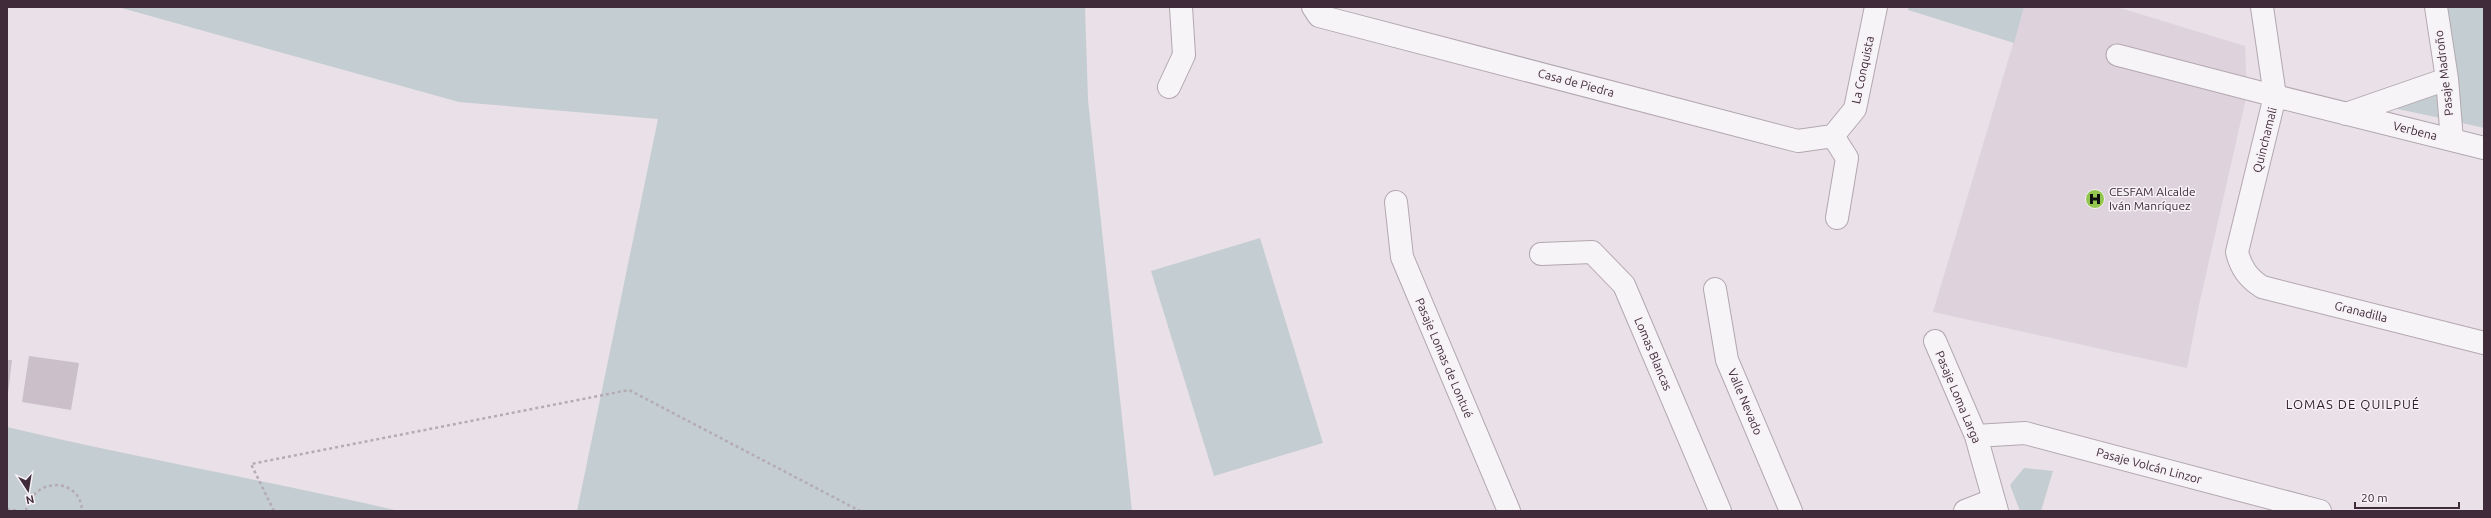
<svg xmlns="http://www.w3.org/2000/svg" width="2491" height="518" font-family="Ubuntu,sans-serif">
<rect width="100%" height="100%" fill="#e9e1e7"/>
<path fill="#ded3dc" d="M2024,7H2117L2245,46L2247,94L2199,305L2187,368L1933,312Z"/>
<path fill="#c3cdd2" d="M118,7H1085L1088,100L1132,511H577L658,119L459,102Z
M1909,7H2024L2014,43L1908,10Z
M2445,7H2484V128L2458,122Z
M2441,89L2445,119L2388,107Z
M1260,238L1323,443L1214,476L1151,271Z
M7,427C137,458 269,481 399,511H7Z
M2024,468L2053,471L2041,511H2020L2010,485Z"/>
<path fill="#cbbfc9" d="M29,356L79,363L71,410L22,402Z
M7,360H12L8,393L7,392Z"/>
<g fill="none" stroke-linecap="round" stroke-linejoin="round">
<g stroke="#b3a7b0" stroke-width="23">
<path id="service" d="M2117,55L2275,96"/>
</g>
<g stroke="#b3a7b0" stroke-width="24">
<path id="minor" d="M1313,7L1319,16L1798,141L1833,136
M2262,7L2275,96L2237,252C2241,268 2248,278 2262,287L2484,343
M2436,7L2447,79L2452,140
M1169,87L1184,55L1181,7
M2275,96L2484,148
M2346,114L2447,79
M1833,136L1855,109L1876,7
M1833,136L1847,158L1837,218
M1396,202L1402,257L1509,511
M1541,254L1592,252L1624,285L1720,511
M1715,289L1727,360L1791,511
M1935,341L1976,436L1997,511
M1976,436L2025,433L2320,511
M1965,511L1993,500"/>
</g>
<path stroke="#b5acb3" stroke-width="2.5" stroke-dasharray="3 3" stroke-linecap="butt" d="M7,509L19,511
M26,511C33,476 81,477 82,511
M274,511L251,464L629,390L860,511"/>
<use href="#service" stroke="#f7f4f7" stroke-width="21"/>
<use href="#minor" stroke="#f7f4f7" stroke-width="22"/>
</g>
<defs>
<g id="hospital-disc" transform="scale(1)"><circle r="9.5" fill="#92c64e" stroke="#f6f1f5"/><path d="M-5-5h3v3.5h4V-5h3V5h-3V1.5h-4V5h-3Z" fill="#111"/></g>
</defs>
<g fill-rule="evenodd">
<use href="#hospital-disc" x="2095" y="199"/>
</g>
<g text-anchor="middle" stroke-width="3" stroke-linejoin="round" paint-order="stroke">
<g font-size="12" fill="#402b3b" stroke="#f6f1f5">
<text transform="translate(1863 70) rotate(-78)" y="4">La Conquista</text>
<text transform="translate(2444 73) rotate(-97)" y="4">Pasaje Madroño</text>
<text transform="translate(1576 83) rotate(15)" y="4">Casa de Piedra</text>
<text transform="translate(2415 131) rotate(14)" y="4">Verbena</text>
<text transform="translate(2265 140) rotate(-76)" y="4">Quinchamali</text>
<text transform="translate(2361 312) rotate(14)" y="4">Granadilla</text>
<text transform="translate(1653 354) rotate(67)" y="4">Lomas Blancas</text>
<text transform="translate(1444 358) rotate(67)" y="4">Pasaje Lomas de Lontué</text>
<text transform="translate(1958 397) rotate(67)" y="4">Pasaje Loma Larga</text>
<text transform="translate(1745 402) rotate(67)" y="4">Valle Nevado</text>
<text transform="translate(2149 466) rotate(15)" y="4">Pasaje Volcán Linzor</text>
</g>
<g font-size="12" fill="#402b3b" stroke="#f6f1f5" text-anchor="start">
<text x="2109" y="196">CESFAM Alcalde<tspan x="2109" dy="14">Iván Manríquez</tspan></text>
</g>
<g font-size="13" letter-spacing="1" fill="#301d2c" stroke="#f6f1f5">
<text x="2353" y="409">LOMAS DE QUILPUÉ</text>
</g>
</g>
<rect width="2491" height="518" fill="none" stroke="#402b3b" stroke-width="16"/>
<g transform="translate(28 490) rotate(168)" stroke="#f6f1f5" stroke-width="3" paint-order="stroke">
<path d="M0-3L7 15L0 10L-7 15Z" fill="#402b3b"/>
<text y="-6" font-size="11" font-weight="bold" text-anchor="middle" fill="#402b3b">N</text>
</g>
<path d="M2355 502v6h104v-6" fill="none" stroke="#402b3b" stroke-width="2"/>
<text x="2361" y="502" font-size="12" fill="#402b3b" stroke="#f6f1f5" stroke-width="3" paint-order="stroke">20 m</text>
</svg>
